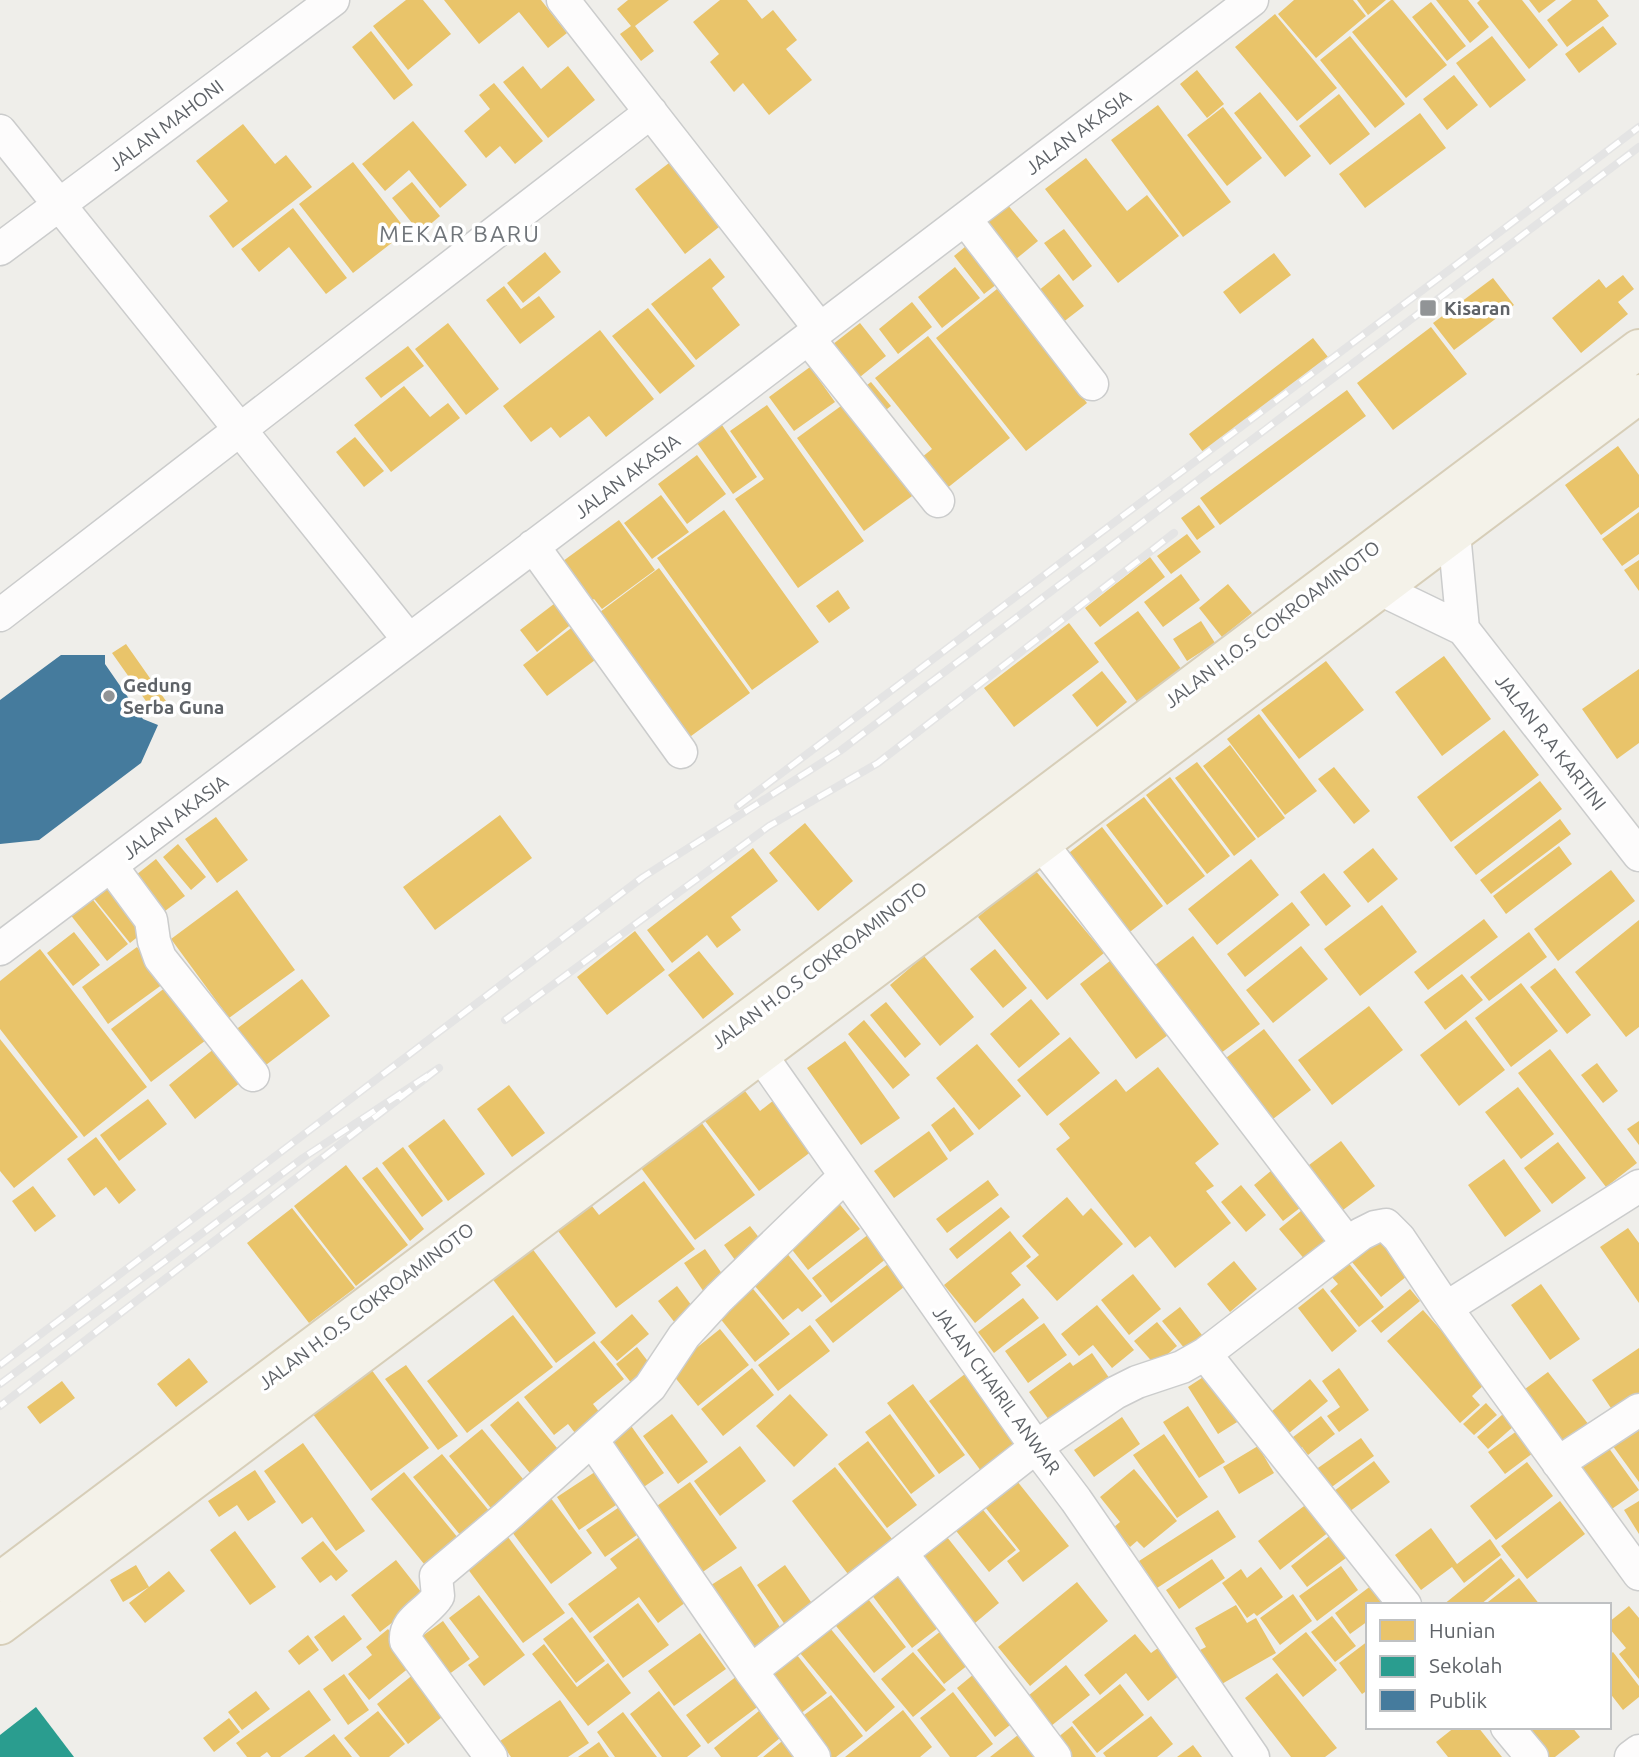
<svg xmlns="http://www.w3.org/2000/svg" width="1639" height="1757" font-family="Ubuntu,sans-serif">
<rect width="100%" height="100%" fill="#efeeea"/>
<path fill="#e9c46a" d="M406,0H423L451,34L408,70L373,26Z
M444,0H541L567,33L548,48L519,12L479,44Z
M628,0H669L635,26L654,51L641,61L620,34L631,26L617,9Z
M720,0H747L762,19L773,10L797,40L786,49L812,80L769,115L743,83L734,92L710,62L719,54L693,22Z
M1294,0H1353L1366,16L1316,58L1278,14Z
M1357,0H1386L1368,15Z
M1391,0H1393L1447,65L1406,98L1352,32Z
M1436,0H1468L1489,27L1470,43Z
M1480,0H1522L1558,45L1529,69L1477,3Z
M1529,0H1556L1539,13Z
M1572,0H1597L1609,16L1567,47L1547,20Z
M1431,2L1466,46L1447,61L1412,17Z
M1275,14L1337,88L1297,121L1235,47Z
M1603,26L1617,44L1579,73L1565,54Z
M371,31L413,85L394,100L352,47Z
M1350,36L1405,104L1375,128L1320,60Z
M1492,36L1526,80L1490,108L1456,63Z
M523,66L541,89L568,66L595,100L548,138L503,82Z
M1197,70L1224,104L1207,118L1180,84Z
M1454,75L1478,105L1447,130L1423,99Z
M494,83L543,141L515,164L500,146L486,158L464,131L490,109L479,95Z
M1260,92L1311,156L1285,177L1234,113Z
M1339,94L1370,134L1330,165L1299,126Z
M1158,105L1231,202L1183,237L1111,140Z
M1223,107L1262,158L1227,186L1187,135Z
M1420,113L1446,148L1365,208L1339,174Z
M413,121L467,185L440,208L409,170L385,191L362,164Z
M243,124L275,164L286,155L312,187L233,248L209,216L228,201L196,161Z
M1086,158L1127,211L1147,195L1179,236L1118,283L1045,189Z
M353,162L407,231L353,273L299,204Z
M669,163L719,227L685,254L635,189Z
M412,182L440,216L420,233L392,198Z
M1007,204L1038,241L1010,264L979,227Z
M293,208L347,278L326,294L289,247L259,272L241,249Z
M1064,229L1092,266L1073,281L1044,243Z
M971,242L1001,281L984,294L954,256Z
M545,252L561,272L523,303L507,283Z
M1274,253L1291,275L1240,314L1223,292Z
M710,258L725,277L712,288L740,325L696,360L651,304Z
M955,267L980,298L942,328L918,297Z
M1059,274L1084,306L1062,323L1038,291Z
M1623,275L1634,289L1618,302L1628,314L1581,353L1552,318L1599,279L1606,288Z
M1493,278L1514,305L1454,350L1433,323Z
M504,286L521,309L539,296L555,317L520,344L486,300Z
M997,289L1087,403L1026,451L936,338Z
M912,302L932,327L898,354L879,329Z
M648,308L695,366L660,394L612,336Z
M448,323L499,389L466,415L415,349Z
M860,323L886,356L855,381L828,348Z
M1431,327L1467,374L1393,430L1357,383Z
M600,330L654,399L606,437L589,416L560,438L551,427L531,442L503,406Z
M928,336L1010,438L941,493L916,462L932,449L875,378Z
M1313,338L1328,357L1203,452L1189,434Z
M408,346L424,366L381,398L365,378Z
M810,367L835,402L794,431L769,397Z
M871,382L891,406L878,416L859,391Z
M404,386L430,417L448,403L460,418L391,472L354,425Z
M1347,390L1366,416L1220,525L1200,498Z
M852,398L919,491L864,531L797,438Z
M767,405L864,541L798,588L735,499L764,479L730,431Z
M722,425L757,477L733,494L697,443Z
M355,437L384,471L364,487L336,452Z
M1618,446L1639,475V507L1601,535L1565,485Z
M697,455L726,494L687,524L658,484Z
M661,495L689,532L652,559L624,523Z
M1199,505L1215,527L1197,540L1181,518Z
M724,510L819,642L752,690L657,558Z
M1639,512V554L1622,566L1602,539Z
M619,520L655,570L602,609L594,599L588,603L559,564Z
M1187,534L1201,552L1171,574L1157,556Z
M1150,557L1165,577L1100,627L1085,608Z
M1639,560V591L1624,570Z
M659,568L750,693L687,739L596,615Z
M1181,574L1200,600L1163,627L1144,602Z
M1228,584L1252,613L1222,637L1199,608Z
M838,590L850,608L829,623L816,606Z
M563,597L579,618L537,652L520,630Z
M1138,611L1182,670L1138,703L1094,643Z
M1201,621L1215,643L1187,661L1173,639Z
M579,622L603,654L547,696L523,665Z
M1069,623L1099,662L1014,727L984,688Z
M126,644L166,701L153,711L112,653Z
M1444,656L1491,719L1442,756L1395,692Z
M1326,661L1364,710L1299,759L1261,710Z
M1639,669V743L1617,759L1582,709Z
M1102,671L1127,702L1097,727L1072,695Z
M1259,714L1317,791L1285,815L1227,739Z
M1504,730L1539,775L1451,842L1417,797Z
M1230,745L1285,818L1258,838L1203,766Z
M1197,762L1256,839L1234,856L1175,778Z
M1334,767L1370,811L1354,824L1318,779Z
M1170,777L1230,856L1207,874L1146,795Z
M1540,781L1562,809L1476,875L1454,847Z
M1144,797L1205,876L1167,905L1106,825Z
M500,815L532,858L435,930L403,887Z
M216,817L248,860L217,883L185,839Z
M1560,819L1571,834L1491,894L1480,880Z
M805,823L853,881L818,911L769,853Z
M1102,827L1163,906L1126,935L1065,856Z
M178,844L206,877L191,890L163,857Z
M1559,846L1572,864L1506,914L1493,896Z
M753,848L778,881L731,917L741,930L717,948L707,935L672,963L647,930Z
M1373,848L1398,879L1368,903L1343,872Z
M156,859L185,896L165,911L136,875Z
M1251,859L1279,895L1217,945L1188,909Z
M1035,870L1104,953L1047,1000L978,917Z
M1611,870L1635,901L1558,961L1534,929Z
M1324,873L1351,906L1326,926L1300,892Z
M112,878L151,926L130,943L91,895Z
M237,890L295,970L229,1018L171,939Z
M90,896L128,944L107,961L69,913Z
M1292,902L1310,925L1245,977L1227,954Z
M1382,905L1417,952L1360,996L1324,949Z
M1484,919L1498,937L1428,990L1414,972Z
M1639,920V1027L1626,1037L1575,972Z
M635,931L665,970L607,1015L577,977Z
M74,932L100,965L73,986L47,953Z
M1529,932L1547,957L1489,1001L1470,977Z
M1193,936L1260,1024L1217,1056L1150,969Z
M1301,946L1328,979L1273,1023L1246,990Z
M137,947L163,984L108,1024L82,987Z
M40,949L147,1087L84,1137L0,1029V981Z
M995,949L1027,988L1003,1008L970,969Z
M699,951L734,994L703,1019L668,975Z
M1119,954L1176,1029L1136,1059L1080,984Z
M924,956L974,1017L940,1046L890,985Z
M1555,968L1591,1015L1567,1034L1530,987Z
M1462,974L1483,1000L1445,1030L1424,1002Z
M302,979L330,1016L262,1068L234,1031Z
M1521,983L1558,1031L1511,1067L1475,1018Z
M170,984L210,1037L151,1082L111,1029Z
M1031,999L1060,1034L1019,1068L990,1034Z
M886,1002L921,1044L905,1058L870,1015Z
M1369,1006L1403,1050L1332,1105L1298,1060Z
M864,1020L910,1075L893,1089L848,1034Z
M1466,1020L1505,1070L1459,1106L1420,1055Z
M1264,1029L1311,1090L1269,1122L1222,1061Z
M1070,1037L1100,1073L1047,1116L1017,1080Z
M0,1039L78,1137L14,1188L0,1171Z
M845,1041L900,1118L861,1145L807,1068Z
M220,1044L246,1078L195,1119L169,1085Z
M977,1044L1021,1096L979,1130L936,1078Z
M1550,1049L1637,1163L1606,1187L1518,1073Z
M1597,1063L1618,1091L1603,1103L1581,1075Z
M1158,1067L1219,1144L1195,1163L1214,1186L1206,1191L1231,1223L1175,1268L1150,1236L1135,1248L1056,1149L1070,1138L1059,1124L1116,1079L1126,1092Z
M509,1085L545,1133L512,1157L477,1109Z
M742,1087L760,1111L774,1100L812,1151L759,1191L702,1117Z
M1518,1087L1554,1134L1521,1159L1485,1112Z
M148,1099L167,1124L119,1161L100,1135Z
M954,1107L974,1134L950,1152L931,1125Z
M444,1119L485,1174L448,1201L408,1146Z
M1639,1121V1145L1627,1129Z
M701,1122L755,1195L695,1240L641,1168Z
M929,1131L948,1159L894,1198L874,1171Z
M96,1137L136,1190L119,1204L106,1187L94,1196L67,1159Z
M1341,1141L1375,1186L1335,1216L1301,1171Z
M1558,1142L1586,1178L1552,1204L1524,1168Z
M403,1147L443,1201L422,1217L382,1163Z
M1504,1159L1541,1211L1505,1237L1468,1185Z
M1279,1164L1309,1201L1283,1221L1254,1185Z
M346,1165L408,1245L356,1286L294,1206Z
M377,1167L424,1229L410,1241L362,1178Z
M988,1180L999,1195L947,1233L936,1219Z
M644,1181L695,1249L616,1308L558,1231L592,1206L599,1215Z
M1241,1185L1266,1215L1246,1232L1221,1202Z
M33,1186L56,1216L35,1232L12,1201Z
M1067,1197L1083,1216L1091,1208L1123,1244L1057,1301L1026,1266L1039,1255L1022,1236Z
M837,1201L860,1229L808,1270L786,1242Z
M1307,1206L1333,1238L1306,1261L1279,1229Z
M1001,1207L1010,1217L957,1259L949,1249Z
M292,1208L355,1288L309,1323L247,1243Z
M750,1226L764,1244L738,1264L724,1245Z
M1628,1228L1639,1243V1303L1600,1247Z
M1010,1231L1031,1257L1011,1273L1021,1285L975,1323L944,1285Z
M1378,1231L1412,1272L1381,1297L1347,1256Z
M869,1234L887,1258L831,1303L812,1278Z
M531,1247L596,1333L556,1363L491,1277Z
M705,1249L727,1281L706,1295L684,1263Z
M785,1251L822,1296L802,1312L798,1308L783,1320L750,1280Z
M892,1261L909,1283L833,1343L815,1320Z
M1234,1261L1257,1289L1230,1312L1207,1284Z
M1347,1261L1384,1307L1359,1327L1330,1291L1338,1284L1330,1275Z
M1133,1274L1161,1309L1129,1335L1101,1300Z
M749,1284L790,1334L755,1362L715,1312Z
M1541,1284L1580,1339L1550,1360L1511,1305Z
M677,1286L698,1314L679,1328L658,1301Z
M1323,1288L1357,1331L1332,1352L1298,1308Z
M1410,1289L1420,1301L1381,1333L1371,1321Z
M1023,1298L1039,1318L994,1353L978,1332Z
M1097,1305L1134,1350L1112,1368L1093,1345L1079,1356L1061,1334Z
M1180,1307L1202,1335L1185,1349L1162,1321Z
M1423,1310L1487,1382L1472,1396L1480,1405L1460,1423L1387,1341Z
M632,1314L649,1334L617,1361L600,1342Z
M513,1315L553,1367L467,1433L427,1381Z
M1157,1322L1177,1346L1155,1365L1134,1341Z
M1044,1323L1067,1355L1028,1383L1005,1351Z
M810,1325L830,1351L778,1391L758,1365Z
M720,1329L749,1365L698,1406L669,1370Z
M594,1341L624,1379L593,1404L604,1418L579,1438L568,1424L554,1435L524,1397Z
M637,1347L653,1368L633,1385L616,1364Z
M1639,1348V1398L1615,1414L1592,1380Z
M1092,1353L1114,1385L1054,1427L1029,1392L1070,1362L1073,1366Z
M189,1358L208,1382L176,1407L157,1384Z
M406,1365L458,1436L438,1450L385,1379Z
M752,1368L774,1395L723,1436L701,1409Z
M1339,1368L1369,1410L1339,1432L1327,1416L1340,1407L1322,1381Z
M371,1369L429,1448L371,1491L312,1413Z
M969,1371L1024,1445L984,1475L929,1401Z
M1211,1372L1242,1419L1218,1434L1188,1387Z
M1548,1372L1589,1425L1562,1445L1521,1392Z
M1310,1379L1328,1401L1283,1438L1266,1416Z
M62,1381L75,1398L40,1424L27,1407Z
M913,1384L965,1455L939,1474L887,1403Z
M790,1394L828,1435L794,1467L756,1426Z
M518,1401L562,1454L545,1468L541,1463L530,1473L490,1425Z
M1486,1403L1497,1415L1474,1435L1463,1424Z
M1188,1406L1225,1462L1199,1478L1163,1422Z
M672,1414L708,1462L678,1484L643,1436Z
M890,1414L935,1476L911,1494L865,1432Z
M1503,1414L1514,1426L1488,1449L1477,1437Z
M1321,1416L1335,1434L1308,1455L1302,1447L1294,1454L1285,1443Z
M1122,1417L1140,1444L1094,1477L1074,1450Z
M627,1420L664,1473L635,1493L602,1437Z
M1639,1423V1482L1607,1438Z
M1525,1425L1541,1447L1505,1474L1488,1452Z
M482,1429L528,1485L494,1512L449,1456Z
M1164,1434L1208,1497L1177,1518L1133,1455Z
M1361,1438L1374,1456L1329,1489L1315,1470Z
M1603,1440L1639,1490L1609,1511L1573,1461Z
M868,1441L917,1505L887,1528L838,1464Z
M303,1443L365,1531L336,1551L312,1517L302,1524L264,1471Z
M740,1446L766,1481L720,1516L694,1481Z
M1258,1446L1274,1473L1239,1494L1223,1467Z
M442,1454L490,1512L461,1536L413,1477Z
M1374,1461L1390,1482L1346,1514L1330,1494Z
M1527,1462L1553,1496L1496,1540L1470,1506Z
M604,1466L625,1499L579,1530L557,1497Z
M835,1467L896,1544L851,1578L792,1501Z
M1134,1469L1177,1521L1144,1548L1137,1541L1130,1547L1114,1527L1120,1522L1100,1497Z
M255,1470L276,1502L248,1521L237,1505L219,1517L208,1501Z
M404,1472L463,1544L429,1570L371,1499Z
M1017,1481L1069,1546L1023,1582L1007,1561L1020,1551L985,1507Z
M690,1482L737,1548L697,1576L650,1511Z
M547,1493L592,1553L551,1584L506,1524Z
M1312,1500L1334,1528L1280,1570L1258,1541Z
M628,1501L647,1528L605,1557L586,1530Z
M1560,1501L1585,1534L1527,1579L1501,1546Z
M1639,1501V1534L1624,1510Z
M979,1505L1016,1550L989,1572L953,1527Z
M1218,1510L1236,1537L1157,1588L1139,1561Z
M1431,1528L1457,1564L1490,1539L1501,1555L1464,1583L1452,1567L1421,1590L1395,1555Z
M502,1529L565,1613L523,1643L461,1560Z
M1337,1530L1354,1552L1307,1587L1291,1566Z
M235,1531L276,1587L250,1605L210,1550Z
M646,1532L694,1596L658,1623L639,1597L590,1633L568,1604L617,1568L610,1559Z
M947,1537L999,1603L969,1628L916,1562Z
M323,1541L348,1571L336,1581L331,1575L320,1583L301,1558Z
M1501,1558L1515,1576L1480,1605H1443Z
M1212,1559L1225,1578L1179,1609L1166,1590Z
M396,1560L425,1597L380,1632L351,1595Z
M903,1564L947,1621L912,1648L868,1590Z
M136,1565L149,1587L123,1602L110,1580Z
M785,1565L816,1609L788,1629L757,1585Z
M741,1566L785,1635L753,1656L708,1587Z
M1341,1566L1358,1590L1317,1621L1299,1596Z
M1261,1567L1283,1597L1257,1616L1254,1613L1247,1618L1222,1583L1241,1569L1247,1578Z
M169,1571L185,1591L145,1623L129,1603Z
M1519,1578L1540,1605H1484Z
M1077,1582L1108,1621L1030,1686L998,1647Z
M1376,1582L1389,1605H1368V1621L1350,1634L1335,1613Z
M1293,1594L1312,1621L1280,1645L1260,1618Z
M479,1595L525,1655L484,1686L468,1665L479,1657L449,1618Z
M865,1595L906,1647L874,1673L832,1621Z
M638,1603L669,1645L623,1678L593,1637Z
M1236,1605L1247,1623L1256,1618L1276,1653L1220,1685L1200,1650L1206,1647L1195,1628Z
M1629,1606L1639,1618V1679L1619,1654L1626,1648L1609,1628V1622Z
M344,1615L362,1639L332,1662L314,1637Z
M1332,1616L1356,1646L1335,1662L1311,1632Z
M572,1617L605,1661L576,1683L543,1639Z
M443,1621L470,1659L441,1680L414,1642Z
M825,1622L895,1707L866,1732L795,1647Z
M946,1627L973,1661L944,1684L917,1650Z
M388,1629L415,1663L369,1700L348,1674L372,1655L366,1647Z
M1306,1632L1337,1670L1303,1697L1272,1659Z
M700,1633L726,1669L674,1706L648,1671Z
M1135,1634L1151,1653L1158,1648L1180,1675L1148,1701L1126,1673L1100,1695L1084,1675Z
M308,1635L319,1650L299,1665L288,1651Z
M1368,1641V1690L1362,1694L1339,1663Z
M544,1644L577,1687L608,1663L631,1693L588,1726L532,1654Z
M793,1650L827,1693L795,1718L762,1675Z
M913,1652L946,1690L913,1717L881,1679Z
M1613,1652L1639,1686V1697L1623,1710L1609,1692V1655Z
M1066,1665L1090,1695L1046,1730L1023,1700Z
M420,1669L451,1710L408,1744L377,1704Z
M980,1669L1019,1718L995,1737L957,1688Z
M1277,1673L1337,1748L1325,1757H1291L1245,1698Z
M344,1674L369,1710L348,1725L323,1689Z
M737,1676L760,1705L708,1744L686,1715Z
M1120,1684L1144,1715L1097,1753L1072,1722Z
M309,1690L331,1720L280,1757H271L267,1752L260,1757H247L236,1743Z
M256,1691L270,1709L242,1730L228,1712Z
M659,1691L701,1746L687,1757H662L630,1714Z
M953,1692L993,1744L976,1757H950L920,1718Z
M831,1695L863,1736L836,1757H824L796,1721Z
M560,1700L589,1743L568,1757H511L500,1741Z
M903,1710L932,1747L920,1757H845Z
M378,1711L405,1744L389,1757H360L344,1738Z
M759,1711L780,1738L757,1757H721L714,1748Z
M623,1712L657,1757H615L597,1732Z
M1151,1716L1173,1744L1157,1757H1106L1103,1753Z
M229,1718L240,1732L214,1752L203,1738Z
M1072,1726L1096,1757H1063L1052,1742Z
M1455,1727H1478L1502,1757H1448L1436,1742Z
M1520,1727H1572L1580,1737L1555,1757H1545Z
M1027,1728L1050,1757H990Z
M334,1734L352,1757H304Z
M787,1737L804,1757H763Z
M599,1742L609,1757H578Z
M1193,1745L1202,1757H1177Z"/>
<path fill="#2a9d8f" d="M36,1707L74,1757H0V1735Z"/>
<path fill="#457b9d" d="M61,655H105V664L143,719L158,725L141,763L39,840L0,844V700Z"/>
<g fill="none" stroke-linecap="round" stroke-linejoin="round">
<g stroke="#cbcccc" stroke-width="35">
<path id="minor" d="M563,0L820,329
M0,131L409,640
M965,219L1092,384
M0,249L333,0
M808,338L938,501
M1454,533L1463,629
M533,546L681,752
M1380,589L1463,629L1639,855
M0,615L651,112
M1041,843L1348,1244
M111,866L151,920L154,941L160,958L253,1075
M0,949L681,435L1252,0
M746,1034L1036,1447L1076,1500L1253,1757
M1446,1308L1639,1186
M1205,1354L1405,1605
M592,1440L751,1671L814,1757
M1558,1463L1639,1410
M901,1553L1055,1757
M751,1671L1036,1447L1115,1393L1137,1382L1182,1367L1205,1354L1361,1234L1375,1227L1386,1225L1399,1238L1446,1308L1639,1574
M1507,1727L1532,1757
M491,1757L406,1641C404,1619 428,1613 438,1596L436,1576L505,1518L650,1387L684,1336L719,1298L845,1176
M1631,1757L1639,1751"/>
</g>
<g stroke="#d7ceb8" stroke-width="42">
<path id="major" d="M0,1582L1639,349
M0,1625L1639,394"/>
</g>
<use href="#minor" stroke="#fdfcfc" stroke-width="32"/>
<use href="#major" stroke="#f4f2e9" stroke-width="38"/>
<g stroke="#e4e4e4" stroke-width="8">
<path id="rail" d="M738,806L1639,127
M505,1020L769,826L878,763L1174,533
M0,1365L643,877L840,751L1639,147
M0,1384L303,1158L439,1068L0,1406"/>
</g>
<use href="#rail" stroke="#fff" stroke-width="5" stroke-dasharray="16" stroke-linecap="butt"/>
</g>
<g fill="#919496" stroke="#fff" stroke-width="2.5">
<rect x="1419" y="299" width="18" height="18" rx="3.5"/>
<circle cx="109" cy="696" r="7"/>
</g>
<g text-anchor="middle" stroke-width="7" stroke-linejoin="round" paint-order="stroke">
<g font-size="19" fill="#5f6368" stroke="#fff">
<text transform="translate(166 125) rotate(-37)" y="7">JALAN MAHONI</text>
<text transform="translate(1078 132) rotate(-37)" y="7">JALAN AKASIA</text>
<text transform="translate(627 476) rotate(-37)" y="7">JALAN AKASIA</text>
<text transform="translate(1272 624) rotate(-37)" y="7">JALAN H.O.S COKROAMINOTO</text>
<text transform="translate(1551 742) rotate(52)" y="7">JALAN R.A KARTINI</text>
<text transform="translate(175 817) rotate(-37)" y="7">JALAN AKASIA</text>
<text transform="translate(819 965) rotate(-37)" y="7">JALAN H.O.S COKROAMINOTO</text>
<text transform="translate(366 1306) rotate(-37)" y="7">JALAN H.O.S COKROAMINOTO</text>
<text transform="translate(997 1390) rotate(54)" y="7">JALAN CHAIRIL ANWAR</text>
</g>
<g font-size="19" font-weight="bold" fill="#5f6368" stroke="#fff" text-anchor="start">
<text x="1444" y="315">Kisaran</text>
<text x="123" y="692">Gedung<tspan x="123" dy="22">Serba Guna</tspan></text>
</g>
<g font-size="23" letter-spacing="2" fill="#70757a" stroke="#fff">
<text x="460" y="242">MEKAR BARU</text>
</g>
</g>
<rect x="1366" y="1603" width="245" height="126" fill="#ffffff" stroke="#bfc1c3" stroke-width="2"/>
<rect x="1380" y="1620" width="35" height="21" fill="#e9c46a" stroke="#bfc1c3" stroke-width="2"/>
<text x="1429" y="1638" font-size="21" fill="#5f6368">Hunian</text>
<rect x="1380" y="1656" width="35" height="21" fill="#2a9d8f" stroke="#bfc1c3" stroke-width="2"/>
<text x="1429" y="1673" font-size="21" fill="#5f6368">Sekolah</text>
<rect x="1380" y="1690" width="35" height="21" fill="#457b9d" stroke="#bfc1c3" stroke-width="2"/>
<text x="1429" y="1708" font-size="21" fill="#5f6368">Publik</text>
</svg>
